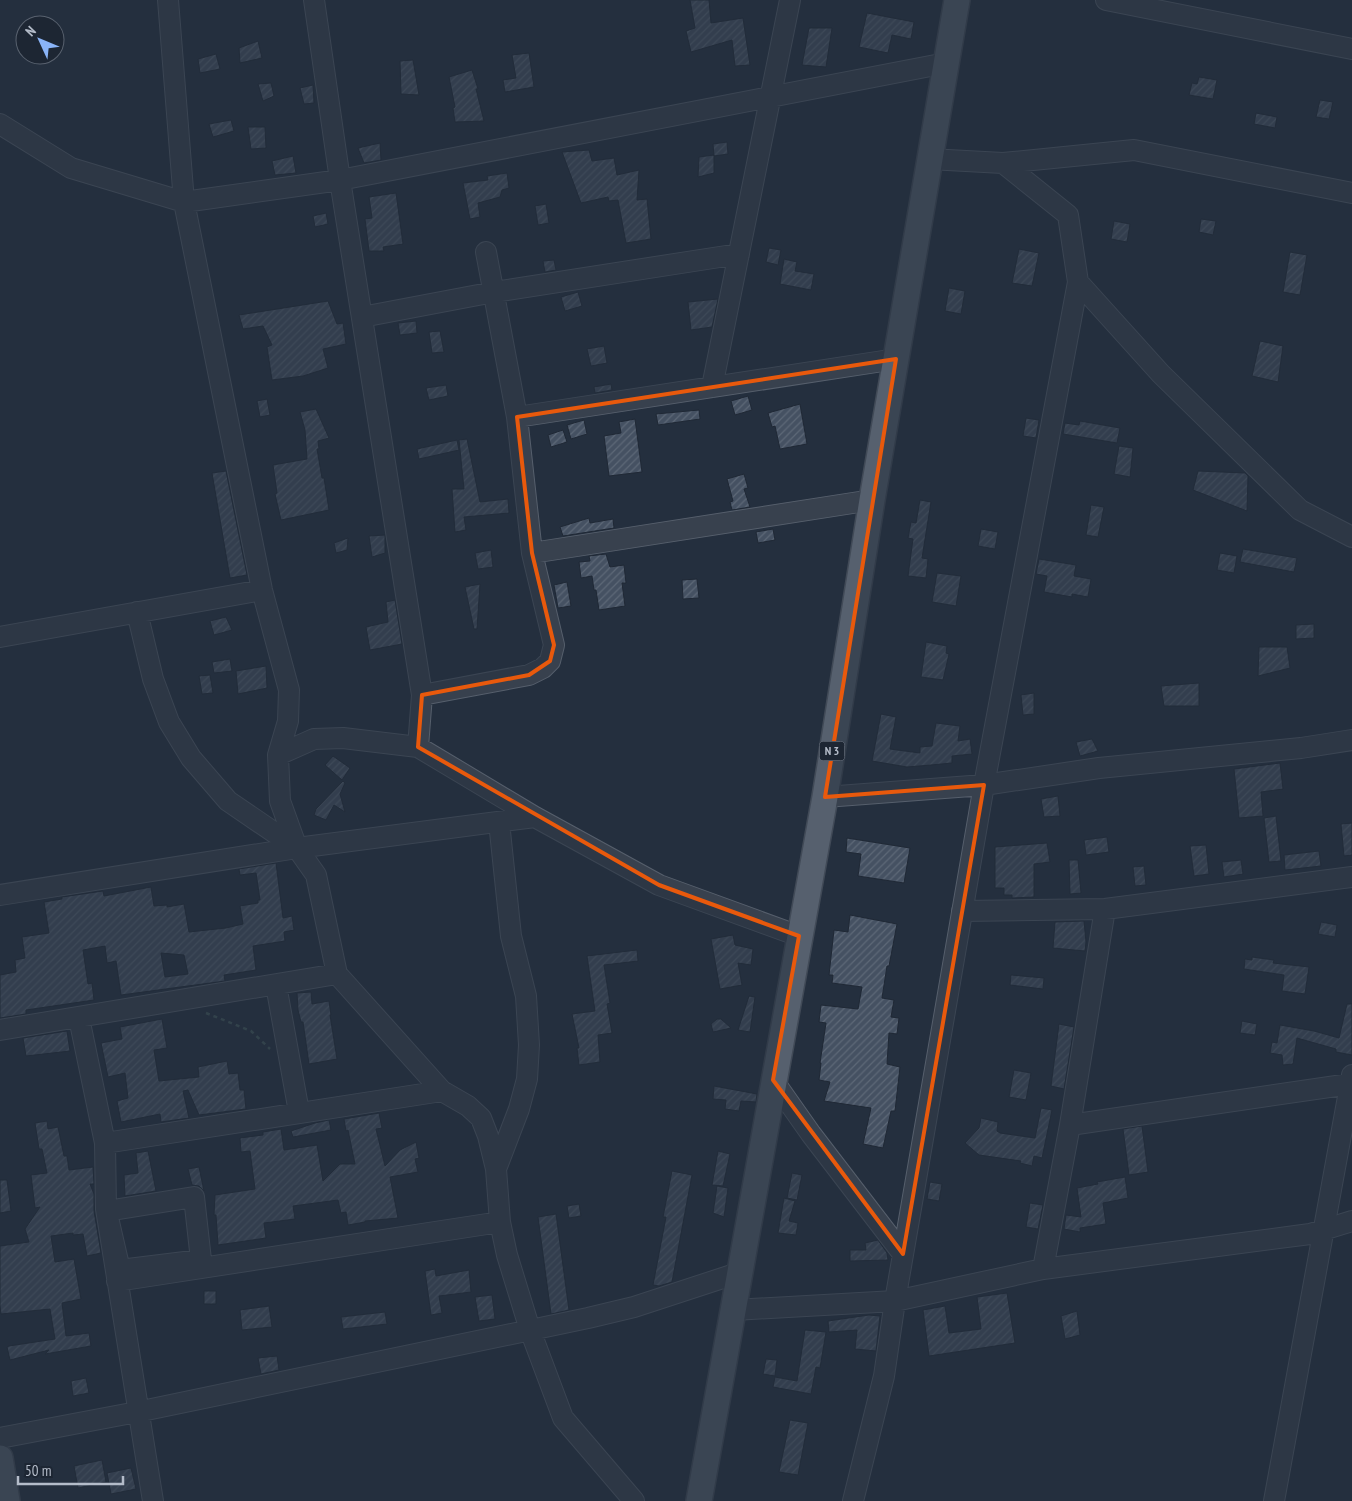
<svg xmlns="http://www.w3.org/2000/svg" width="1352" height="1501" font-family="'PT Sans Narrow',sans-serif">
<defs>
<pattern id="building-hatch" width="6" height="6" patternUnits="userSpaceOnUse" patternTransform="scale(1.25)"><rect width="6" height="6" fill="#455162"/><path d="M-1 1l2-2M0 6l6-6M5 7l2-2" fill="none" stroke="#5d6877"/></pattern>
</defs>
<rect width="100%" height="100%" fill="#242f3e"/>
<path fill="url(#building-hatch)" stroke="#1f2835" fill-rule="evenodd" d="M690,0H709L711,23L743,18L750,65L735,66L732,40L691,52L686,31L695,28Z
M867,13L914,22L911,39L892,35L888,53L859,47Z
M809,28H832L826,67L802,65Z
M258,41L262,58L240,63L239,48Z
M529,53L534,87L505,92L503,80L516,78L512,55Z
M216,54L220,69L200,73L198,59Z
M413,60L419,95L401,94L400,61Z
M472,70L478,89H476L484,121L455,122L453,108L455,107L449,77Z
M1199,77L1217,80L1213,99L1189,95L1192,83L1197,84Z
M271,83L274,96L263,101L258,84Z
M313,85L314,103L304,104L300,88Z
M1320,100L1333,102L1329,119L1316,117Z
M1256,113L1277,117L1275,128L1254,124Z
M231,120L234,131L213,137L209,124Z
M248,127H265L266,148L251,149Z
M727,142L728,154L714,156L713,144Z
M380,143L381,160L364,163L358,148Z
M589,150L592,161L614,158L617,175L639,170L637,200L647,199L651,239L626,243L618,200L609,201L608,197L581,203L562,152Z
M714,155V173L698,177L699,157Z
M293,156L296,173L275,175L272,161Z
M507,173L509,188L502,190L500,197L478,203L480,217L470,219L463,183L488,180L487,176Z
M396,193L403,244L383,247L384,251H369L365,219L372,218L369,197Z
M546,204L549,223L538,225L535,206Z
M326,213L328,224L315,227L313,216Z
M1201,219L1216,221L1213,235L1199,232Z
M1114,221L1130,224L1127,242L1111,239Z
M769,248L781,250L778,265L766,262Z
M1019,249L1039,253L1032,286L1012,283Z
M1290,252L1307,255L1300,295L1283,292Z
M784,259L797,262L795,271L814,274L811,290L780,284Z
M554,260L556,270L545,272L543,261Z
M949,288L965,291L961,314L945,311Z
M578,292L582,306L565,311L561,297Z
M718,299L712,327L691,330L688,302Z
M328,301L337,324L343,323L346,344L323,349L328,368L303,376L272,380L267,347L272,345L263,326L243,329L239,315Z
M416,321L417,333L400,335L398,323Z
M440,331L444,352L432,353L429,332Z
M1260,341L1283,346L1278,382L1252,376Z
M604,346L607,363L591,366L587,349Z
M611,384L612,390L595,393L594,387Z
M446,385L448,396L429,400L426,388Z
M748,396L752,410L735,415L731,401Z
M267,399L270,415L260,417L257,401Z
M800,404L807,444L780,449L775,426L772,427L768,413Z
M316,409L329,438L318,441L319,449H317L322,478H324L329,510L281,520L275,494L277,493L273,465L307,459L305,430L300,412Z
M699,410L700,419L658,425L656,414Z
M1026,418L1039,420L1036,438L1023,436Z
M635,419L642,472L609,476L604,436L621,433L619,422Z
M584,420L587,434L571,439L567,425Z
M1080,421L1120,428L1117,443L1063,434L1065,423L1079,425Z
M563,430L567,442L551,447L548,435Z
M467,439L480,502L508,499L509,513L464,517L466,530L455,532L452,489H464L459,440Z
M457,440L459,450L419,459L417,449Z
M1119,446L1133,448L1130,477L1114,474Z
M226,471L247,575L230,578L212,473Z
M1198,471L1245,473L1248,476L1247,511L1193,490Z
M744,474L748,488L744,489L750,507L732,510L730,502L733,501L727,479Z
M920,500L931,502L922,558L928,559L926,578L908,576L913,539L908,538L911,522L916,523Z
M1091,505L1104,507L1098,537L1086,535Z
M589,518L590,523L613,519L614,528L563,536L560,527Z
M773,529L775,540L758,543L756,532Z
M981,529L998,532L995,549L978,546Z
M385,535V553L372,557L369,536Z
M348,538L347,550L336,553L334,543Z
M1243,549L1297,558L1294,572L1240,562Z
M491,550L493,567L478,569L475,553Z
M1220,553L1237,556L1234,573L1217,570Z
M606,554L610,567L624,565L626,583H622L625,606L599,610L596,590H594L592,576L581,578L579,562L590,561L589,556Z
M1039,559L1076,565L1074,576L1091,579L1088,597L1072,594V597L1044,592L1047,576L1036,574Z
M937,573L961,576L956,606L932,602Z
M697,579L699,598L683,599L682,580Z
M567,582L571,606L558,608L554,585Z
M480,584L477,629H474L465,587Z
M395,600L402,644L370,650L366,627L388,622L386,602Z
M226,617L232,630L214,635L210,621Z
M1314,624V638L1296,639V625Z
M926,642L947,646L946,653L949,654L943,680L921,677Z
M1259,647H1287L1290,668L1258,676Z
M230,659L232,671L214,673L212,662Z
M266,666L267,688L238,694L236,671Z
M210,675L213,693L202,694L199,676Z
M1199,683V706H1164L1161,686Z
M1034,693V714L1023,715L1021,695Z
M881,714L896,717L890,749L920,753V747L932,746L936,723L960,726L958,741L970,739L972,754L952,756V763L931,765L907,767L872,761Z
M1092,739L1098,751L1080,756L1076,742Z
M333,756L350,768L342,780L325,765Z
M1280,763L1283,789L1261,792L1263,816L1239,818L1234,769Z
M343,781L345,783L340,794L345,812L334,805L326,820L314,815L316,809Z
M1058,796L1060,816L1044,817L1041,799Z
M1276,816L1281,861L1269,862L1264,818Z
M1352,823V855L1344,856L1341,824Z
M1107,837L1109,852L1086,855L1084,840Z
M847,838L910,848L904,883L858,876L861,854L846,852Z
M1047,843L1050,862L1034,864V897L1012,898V895H1004V888H995V847Z
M1206,845L1209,874L1194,876L1190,846Z
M1319,851L1321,866L1285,870L1284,855Z
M1069,860H1078L1081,893L1070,894Z
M1241,860L1243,874L1224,877L1222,862Z
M276,863L283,918L292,916L294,930L284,932L285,941L253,946L256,970L224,975L225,981L121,995L116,961L107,963L105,946L83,950L88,984L92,983L94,1000L26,1010V1014L0,1018V975L16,972L15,960L25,958L22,937L49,933L44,902L62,899V897L103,891L104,896L151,887L154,906L167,905V907L184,904L189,932L226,928L243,924L240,906L258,903V900H260L256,873L240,875L239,869ZM161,953L184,955L188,974L165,977Z
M1144,866L1146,885L1135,886L1133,867Z
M850,915L897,924L889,966H887L882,998L894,1000L891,1017L899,1018L897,1034L889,1033L887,1064L900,1067L895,1111H891L883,1148L863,1144L871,1108L824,1101L830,1082L819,1080L821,1063H820L826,1023L819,1022L821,1005L858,1009L862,987L832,983L833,975H829L834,930L848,932Z
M1084,921L1086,942L1085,951L1053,948L1055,922Z
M1321,922L1337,925L1335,937L1318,934Z
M733,935L735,945L753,949L751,965L738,963L742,985L720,989L711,939Z
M637,950L638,961L604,965L610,1003L607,1004L612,1033L598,1035L600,1062L579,1065L577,1048H579L572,1014L595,1011L587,956Z
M1252,957L1274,960L1273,963L1309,967L1305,994L1282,991L1284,975L1244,969L1245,959L1252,960Z
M1011,975L1044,978L1043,989L1010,985Z
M311,992L312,1004L329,1001L331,1015H330L337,1059L309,1064L303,1022H301L298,1010L297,993Z
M749,996L755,997L750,1032L738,1030Z
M1347,1004H1352V1055L1336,1052V1049L1297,1038L1293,1064L1283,1065L1282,1055L1270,1053L1272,1042L1277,1043L1280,1025L1314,1031L1339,1038Z
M162,1019L167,1048L154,1050L159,1081L199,1077L198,1067L227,1061L229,1074L238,1073L240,1090H244L246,1109L199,1115L188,1090L183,1091L189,1118L161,1122L160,1114L121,1122L117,1101L128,1098L125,1073L108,1077L101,1043L122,1039L120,1027Z
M717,1019H721L731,1028L713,1032L711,1024Z
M1242,1021L1257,1024L1255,1035L1240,1033Z
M1059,1024L1074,1027L1064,1089L1051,1086Z
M67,1031L70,1051L26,1056L23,1038Z
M1014,1070L1031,1073L1026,1100L1009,1097Z
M714,1086L757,1094L756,1102L741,1101L739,1111L725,1109L726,1100L713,1099Z
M1041,1108L1052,1110L1042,1158L1034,1156L1032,1166L1020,1163L1021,1161L979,1155L965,1143L979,1128L981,1118L998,1122L997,1131L1000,1133L1035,1138Z
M379,1113L382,1128L376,1129L385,1166L400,1150L416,1142L419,1158L415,1159L418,1172L390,1177L398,1218L365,1221V1222L348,1225L346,1212L341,1213L338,1200L293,1206L295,1219L264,1223L266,1238L218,1245L216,1215H214L215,1195L255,1189L250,1151L241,1152L240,1138L263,1135V1132L281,1129L284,1150L317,1145L323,1181L340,1164H355L348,1130L346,1131L344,1119Z
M329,1120L331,1130L293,1137L291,1131L315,1123Z
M47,1121L48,1129L58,1127L64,1156H67L69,1170L93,1167L94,1184H90L94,1194V1211L101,1253L87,1256L83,1234L73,1235V1233L51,1236L55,1262L74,1259L81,1299L62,1303L66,1336L89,1333L91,1346L45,1354L49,1350L10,1360L7,1347L9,1346L55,1339L50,1309L1,1314L0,1306V1246L29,1242L25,1229L40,1207L35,1208L31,1175L47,1173L42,1149H39L35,1123Z
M1142,1126L1148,1172L1129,1175L1123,1129Z
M148,1151L156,1191L125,1196L124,1175L138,1173L136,1153Z
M718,1151L730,1154L723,1186L712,1185Z
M199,1167L204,1191L199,1186L192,1185L188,1169Z
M672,1171L692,1175L672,1282L659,1286L653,1285L666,1217H663Z
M792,1173L802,1175L797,1200L787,1198Z
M1125,1177L1128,1198L1103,1203L1106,1224L1080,1228V1232L1064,1229L1066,1215L1081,1217L1077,1188L1098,1184L1097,1182Z
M0,1180H7L11,1211L0,1213Z
M930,1182L942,1184L939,1201L927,1199Z
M717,1186L728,1188L724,1217L713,1213Z
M784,1198L795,1201L789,1221L798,1223L796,1235L778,1233Z
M1030,1203L1043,1205L1038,1229L1026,1227Z
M579,1204L581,1216L569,1218L567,1206Z
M556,1214L569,1310L551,1314L538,1217Z
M878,1240L887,1253L888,1260L850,1261V1250H866L865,1243Z
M435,1269L436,1276L469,1270L471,1292L439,1296L442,1313L431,1315L425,1271Z
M204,1291H216V1304H204Z
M1007,1293L1015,1343L929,1356L923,1310L945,1306L949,1333L981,1329L977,1297Z
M492,1295L495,1319L479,1321L475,1297Z
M269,1306L272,1327L242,1330L240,1310Z
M1077,1311L1080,1335L1065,1339L1061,1316Z
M385,1312L387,1324L343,1329L341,1317Z
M869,1315L880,1316L876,1351L855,1349L857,1330L829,1332L828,1321Z
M805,1330L826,1332L820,1368L816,1367L811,1394L773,1387L775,1377L797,1381Z
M277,1356L279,1370L261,1374L258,1358Z
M766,1359L777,1360L775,1376L763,1374Z
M86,1378L89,1393L73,1396L71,1381Z
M790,1420L808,1423L798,1475L779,1472Z
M102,1460L106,1482L78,1488L74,1466Z
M131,1468L136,1489L111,1494L107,1473Z"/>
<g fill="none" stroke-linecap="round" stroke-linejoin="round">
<g stroke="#565f6c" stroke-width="22">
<path id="minor" d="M168,0L184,202L262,590L289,690L288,721L278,755L280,801L297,848L316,875L337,974L442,1091L468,1106L481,1118L488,1136L496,1169L500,1222L507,1255L530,1330L563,1418L634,1501
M314,0L340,180L422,695L418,747
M1106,0L1352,49
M0,124L71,168L184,202L340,180L946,63
M929,159L1003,163L1068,215L1078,282L1161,374L1300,510L1352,537
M1003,163L1134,150L1352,193
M362,317L494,292L739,254
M712,387L790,0
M517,417L896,359
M532,553L872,500
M137,612L153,679L169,722L191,758L228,801L297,848
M0,637L262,590
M422,695L529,675L543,668L550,661L554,645L532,553L517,417L486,252
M278,755L314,739L343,738L418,747L535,817L659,885L799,936
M825,797L984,785L1099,768L1301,748L1352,740
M0,895L297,848L535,817
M962,911L1105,909L1352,877
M276,985L299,1112
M79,1018L105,1143L106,1209L153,1501
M0,1030L337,974
M773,1080L811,1134L903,1254
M1070,1125L1350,1084
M105,1143L442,1091
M496,1169L519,1109L527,1079L529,1045L526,996L511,936L499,822
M194,1197L201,1260L120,1270L106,1209L113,1210Z
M1043,1269L1070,1125L1105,909
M117,1281L500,1222
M734,1310L895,1301L1043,1269L1310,1234L1352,1221
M0,1438L137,1412L588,1318L634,1307L741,1272
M853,1501L884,1376L895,1301L984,785L1078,282
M1274,1501L1352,1075"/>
</g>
<g stroke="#414a57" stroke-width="28">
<path id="major" d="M0,1458L7,1501
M699,1501L825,797L872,500L957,0"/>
</g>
<path stroke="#44595c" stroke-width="2.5" stroke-dasharray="4 4" stroke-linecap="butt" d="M206,1013L251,1031L270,1049"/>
<use href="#minor" stroke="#38414e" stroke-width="20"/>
<use href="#major" stroke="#56606e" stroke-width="25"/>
</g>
<path d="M0 0H1352V1501H0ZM896,359L825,797L984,785L903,1254L773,1080L799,936L659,885L418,747L422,695L529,675L550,661L554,645L532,553L517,417Z" fill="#242f3e" fill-opacity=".55" fill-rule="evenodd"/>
<path fill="none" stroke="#e8590c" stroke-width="4" stroke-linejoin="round" d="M896,359L825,797L984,785L903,1254L773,1080L799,936L659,885L418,747L422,695L529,675L550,661L554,645L532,553L517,417Z"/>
<g text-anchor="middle" stroke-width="5" stroke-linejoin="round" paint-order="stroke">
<rect fill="#1d2633" stroke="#878f9c" stroke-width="1" x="819.5" y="741.5" width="25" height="19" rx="4"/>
<g font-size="12" font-weight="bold" fill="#b4bcc9">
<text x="832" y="755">N 3</text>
</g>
</g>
<g transform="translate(40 40) rotate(314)"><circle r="24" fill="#1d2633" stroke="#59626f"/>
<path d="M0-4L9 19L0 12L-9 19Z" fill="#8ab4f8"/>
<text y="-8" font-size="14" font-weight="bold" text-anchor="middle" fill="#b4bcc9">N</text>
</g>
<path d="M18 1476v8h105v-8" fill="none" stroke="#b4bcc9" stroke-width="2.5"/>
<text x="25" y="1476" font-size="15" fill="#b4bcc9" stroke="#1d2633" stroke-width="4" paint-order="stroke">50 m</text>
</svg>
